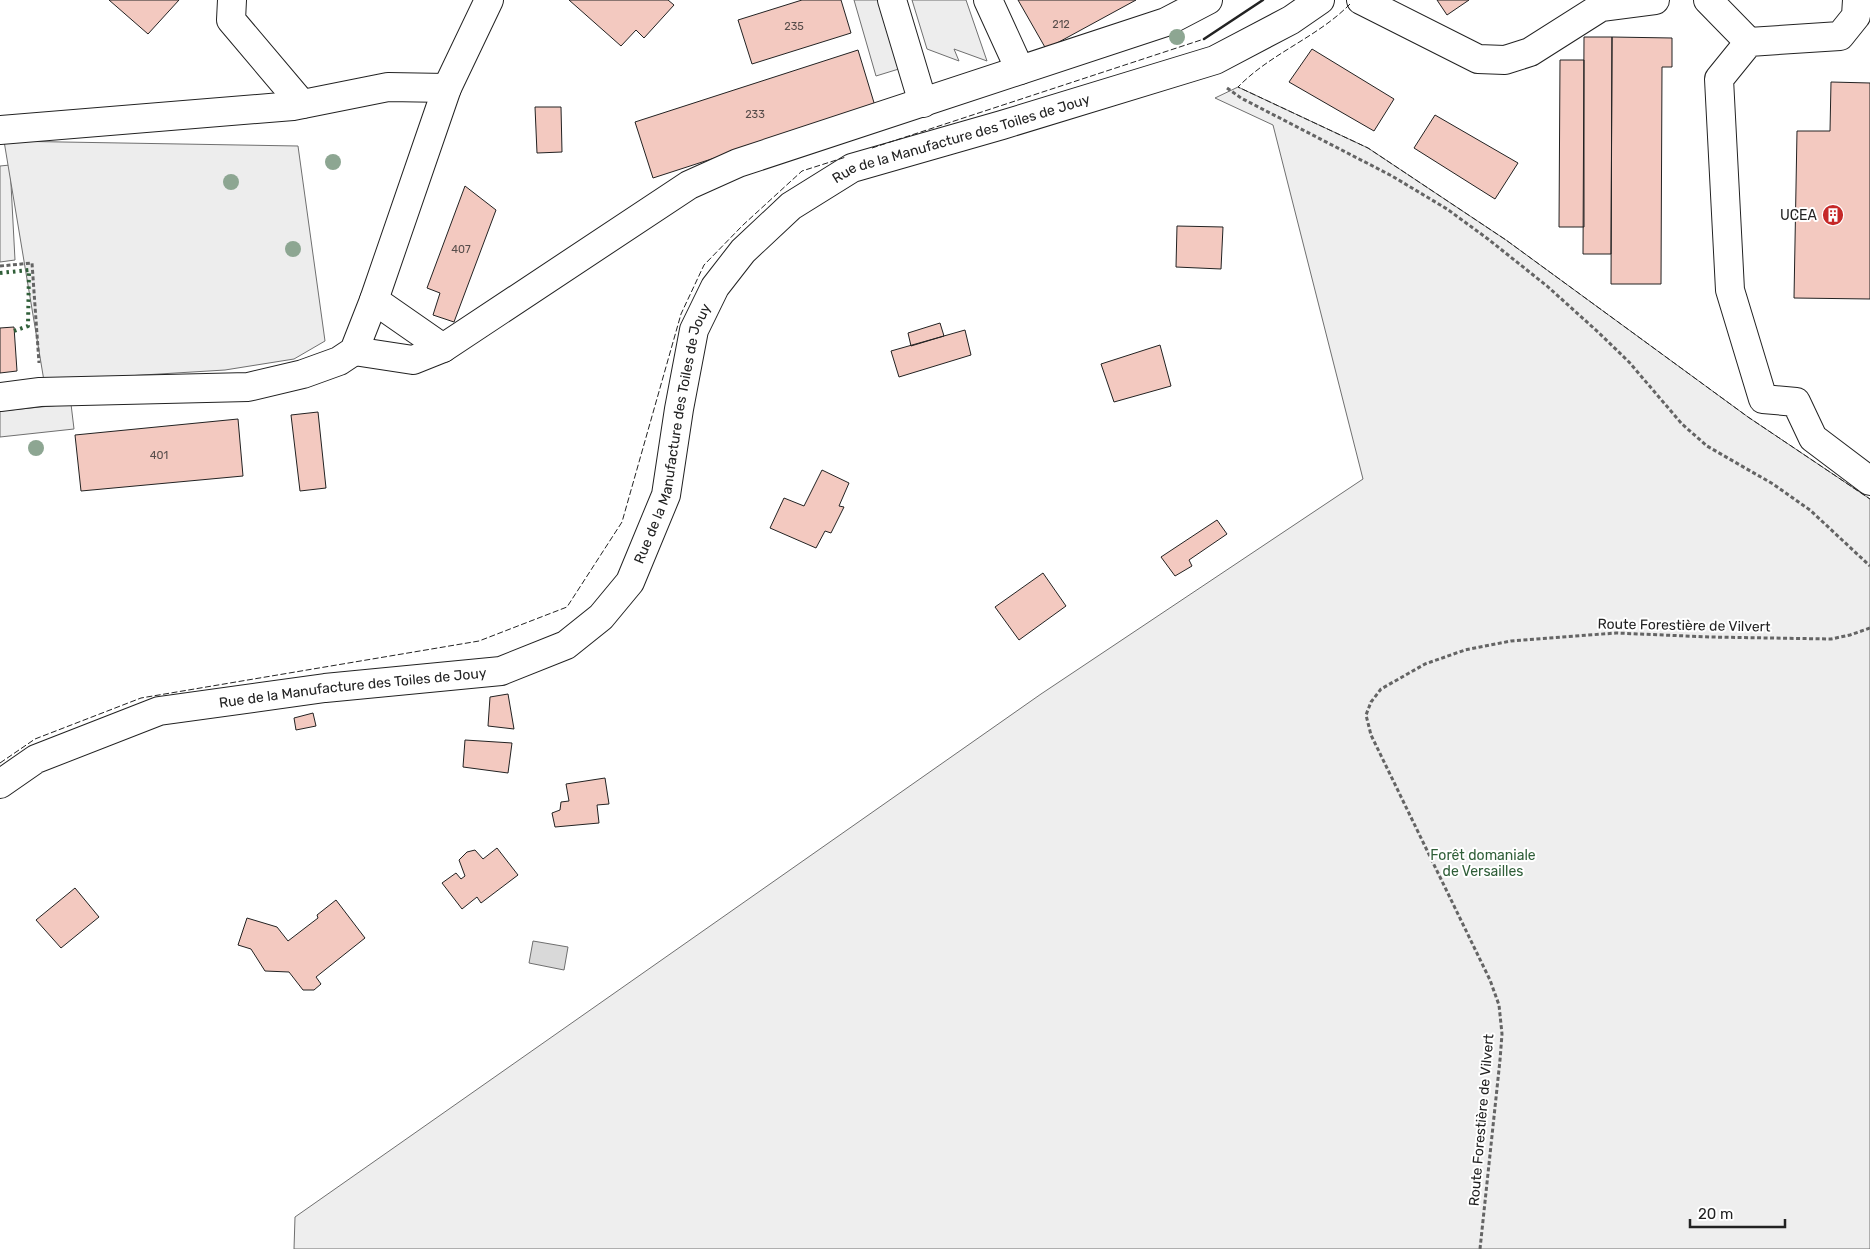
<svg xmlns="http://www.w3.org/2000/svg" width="1870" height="1249" font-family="Rubik,sans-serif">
<rect width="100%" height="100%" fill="#fff"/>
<path fill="#eee" stroke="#6f6f6f" d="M1238,87L1368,148L1506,240L1748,417L1870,499V1249H294L295,1217L1041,694L1363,479L1273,125L1215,98Z
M10,165L15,260L0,262V166Z"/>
<path fill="#ededed" stroke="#6f6f6f" d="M854,0H883L902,68L876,76Z
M912,0H966L987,61L954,49L959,61L927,49Z
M4,141L298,146L325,341L294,359L225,370L44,381Z
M71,404L74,429L0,437V411Z"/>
<path fill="#d9d9d9" stroke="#6f6f6f" d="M533,941L568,947L564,970L529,963Z"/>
<path fill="#f3c9c0" stroke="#222" d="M109,0H179L148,34Z
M569,0H668L674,5L644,38L636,30L621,46Z
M802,0H841L851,33L752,64L738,20Z
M1018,0H1136L1046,49Z
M1437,0H1469L1447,15Z
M1584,37H1612L1611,254H1583Z
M1612,37L1672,38V67H1662L1661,284H1611Z
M1312,49L1394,99L1374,131L1289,82Z
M858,50L875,106L653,178L635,122Z
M1560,60H1584V227H1559Z
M1831,82L1870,83V299L1794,298L1797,131H1830Z
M535,107H561L562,152L537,153Z
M1435,115L1518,163L1495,199L1414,148Z
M465,186L496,210L454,322L433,315L440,293L427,288Z
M1177,226L1223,227L1221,269L1176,267Z
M940,323L944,336L911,346L908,333Z
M14,327L17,371L0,373V328Z
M965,330L971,355L899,377L891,351Z
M1160,345L1171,386L1114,402L1101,364Z
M318,412L326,488L300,491L291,415Z
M238,419L243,476L81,491L75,435Z
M822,470L849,483L839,506L844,507L831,533L825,531L816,548L770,528L784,498L804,506Z
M1217,520L1227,534L1189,560L1192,566L1175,576L1161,557Z
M1043,573L1066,606L1019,640L995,607Z
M508,694L514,729L488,726L490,697Z
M313,713L316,726L296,730L294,718Z
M465,740L512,743L508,773L463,767Z
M605,778L609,804L597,805L599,823L555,827L552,813L560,810L561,802L569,801L566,784Z
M497,848L518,875L481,903L477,897L462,909L442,883L456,873L461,879L465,876L459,860L467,852L475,850L483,859Z
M75,888L99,917L61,948L36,920Z
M336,900L365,938L316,977L321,984L314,990H303L289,972L265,971L251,949L238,945L247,918L277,927L288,941L318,918L317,915Z"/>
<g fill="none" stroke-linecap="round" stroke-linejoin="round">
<g stroke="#222" stroke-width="30">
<g id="minor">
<path d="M232,0L231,20L302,104"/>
<path d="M892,0L923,103"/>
<path d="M988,0L1020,70"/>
<path d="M1361,0L1478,59L1505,60L1530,52L1601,7L1655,0"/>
<path d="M1708,0L1749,42"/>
<path d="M1857,0L1856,16L1840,36L1749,42L1719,79L1730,290L1763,399L1796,402L1813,438L1870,481"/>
<path d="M0,130L293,106L388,87L447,88"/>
<path d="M374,300L443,348"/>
<path d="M354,351L413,360L443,348L689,185L738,163L1166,22L1208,0"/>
<path d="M0,397L40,392L248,387L303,374L339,361L354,351L374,300L447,88L489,0"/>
<path id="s1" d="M0,784L36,759L159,711L325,688L501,671L566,645L601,617L630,582L666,495L679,409L694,330L715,287L743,251L791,206L852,168L1002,125L1215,60L1291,20L1320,0"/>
</g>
</g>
<path stroke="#646464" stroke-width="3" stroke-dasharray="4 2.5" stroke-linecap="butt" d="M1227,88L1241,98L1392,176L1447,209L1488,239L1547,286L1598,332L1629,362L1682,424L1707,446L1773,484L1810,510L1870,566
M0,266L32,263L39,363
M1480,1249L1500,1060L1502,1034L1499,1005L1490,980L1371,735L1366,715L1371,702L1381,689L1425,664L1465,650L1511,641L1616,633L1710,637L1831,639L1850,635L1870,628"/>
<use href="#minor" stroke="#fff" stroke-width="28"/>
<path stroke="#2f5e38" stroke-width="4" stroke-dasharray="2.5 4" stroke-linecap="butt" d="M0,273L29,270L28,326L14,331"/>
<path stroke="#222" stroke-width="1" stroke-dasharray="6 2.5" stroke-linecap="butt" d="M1350,4C1318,37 1271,53 1238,87L1368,148L1506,240L1748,417L1870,499
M872,148L1204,39
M0,763L35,739L141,698L479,641L567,607L622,522L681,314L704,265L743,225L802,171L846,157"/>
<path stroke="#222" stroke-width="2.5" d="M1204,39L1263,0"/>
</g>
<g fill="#8da692">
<circle cx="1177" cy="37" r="8"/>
<circle cx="333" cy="162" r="8"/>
<circle cx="231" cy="182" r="8"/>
<circle cx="293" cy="249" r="8"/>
<circle cx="36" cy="448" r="8"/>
</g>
<defs>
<g id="building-disc" transform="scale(1.125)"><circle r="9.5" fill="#c62828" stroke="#fff"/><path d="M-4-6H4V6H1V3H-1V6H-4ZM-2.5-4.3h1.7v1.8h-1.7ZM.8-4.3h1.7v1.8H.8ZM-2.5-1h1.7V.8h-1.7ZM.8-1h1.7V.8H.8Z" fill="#fff"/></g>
</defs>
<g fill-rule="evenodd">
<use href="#building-disc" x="1833" y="215"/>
</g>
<g text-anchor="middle" stroke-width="4" stroke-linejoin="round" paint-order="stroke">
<g font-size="11" fill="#564c4a">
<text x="1061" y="28">212</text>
<text x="794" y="30">235</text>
<text x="755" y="118">233</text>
<text x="461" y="253">407</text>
<text x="159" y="459">401</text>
</g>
<g font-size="14" fill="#222" stroke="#fff">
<text dy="5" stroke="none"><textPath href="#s1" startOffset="1286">Rue de la Manufacture des Toiles de Jouy</textPath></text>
<text dy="5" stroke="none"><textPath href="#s1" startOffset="836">Rue de la Manufacture des Toiles de Jouy</textPath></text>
<text transform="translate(1684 625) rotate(1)" y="5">Route Forestière de Vilvert</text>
<text dy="5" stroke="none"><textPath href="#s1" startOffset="371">Rue de la Manufacture des Toiles de Jouy</textPath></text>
<text transform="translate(1481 1120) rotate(-85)" y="5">Route Forestière de Vilvert</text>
</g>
<g font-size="14" fill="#222" stroke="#fff" text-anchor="end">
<text x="1817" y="220">UCEA</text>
</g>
<g font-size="14" fill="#2f5e38" stroke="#fff">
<text x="1483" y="860">Forêt domaniale<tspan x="1483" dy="16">de Versailles</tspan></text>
</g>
</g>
<path d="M1690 1219v8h95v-8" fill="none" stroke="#222222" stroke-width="2.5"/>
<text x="1698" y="1219" font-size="15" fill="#222222" stroke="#ffffff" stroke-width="4" paint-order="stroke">20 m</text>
</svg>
